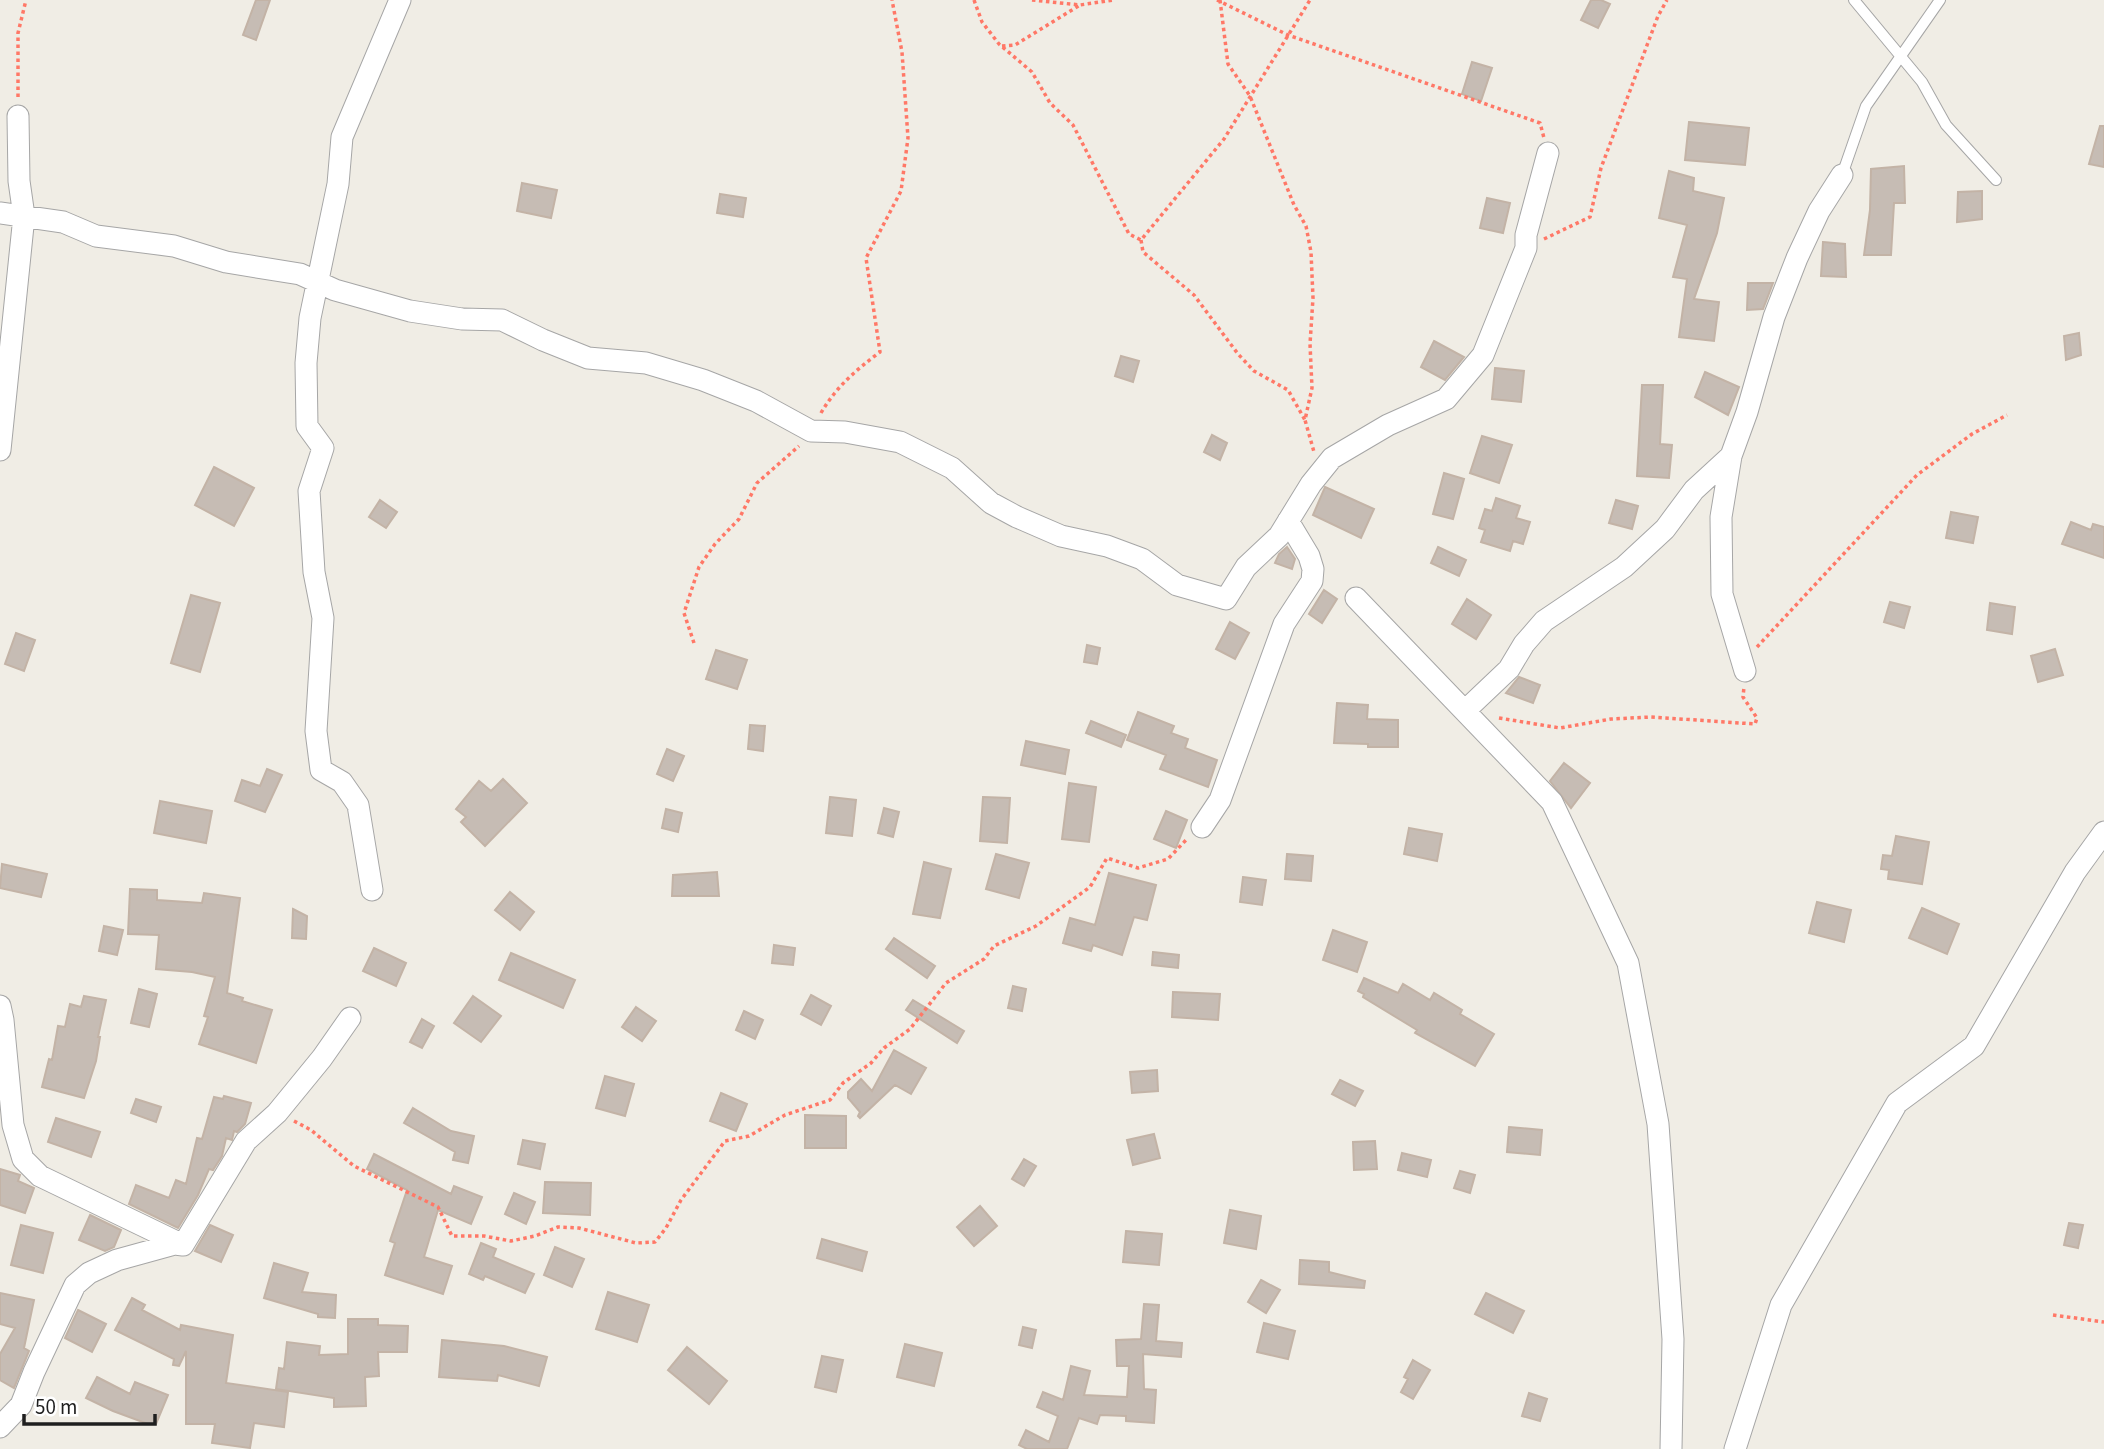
<svg xmlns="http://www.w3.org/2000/svg" width="2104" height="1449" font-family="'Source Sans 3',sans-serif">
<rect width="100%" height="100%" fill="#f0ede5"/>
<path fill="#c6bcb4" stroke="#c3b3a6" stroke-width="2" d="M256,0H270L256,40L243,35Z
M1591,0H1601L1610,4L1598,28L1581,20Z
M1472,62L1492,68L1481,101L1462,94Z
M1689,122L1749,128L1745,165L1685,160Z
M2100,126H2104V167L2089,164Z
M1904,166L1905,203H1894L1891,255H1864L1870,210L1871,169Z
M1669,171L1694,178L1693,191L1724,198L1717,233L1694,299L1719,302L1714,341L1679,337L1687,279L1673,277L1687,225L1659,218Z
M522,183L557,190L551,218L517,211Z
M1982,191V219L1957,222L1958,192Z
M720,194L746,198L743,217L717,213Z
M1487,198L1510,203L1503,233L1480,228Z
M1823,242L1845,244L1846,277L1821,276Z
M1748,283H1773L1763,309L1747,310Z
M2079,333L2081,355L2066,360L2064,336Z
M1434,341L1464,357L1445,380L1421,367Z
M1121,356L1139,361L1133,382L1115,376Z
M1495,368L1524,371L1521,402L1492,399Z
M1705,372L1739,387L1728,415L1695,397Z
M1642,385H1663L1660,444L1672,445L1669,478L1637,476Z
M1212,435L1227,443L1220,460L1204,452Z
M1482,436L1512,445L1499,483L1470,473Z
M214,467L254,488L234,526L195,505Z
M1444,473L1464,479L1453,519L1433,514Z
M1325,487L1374,509L1361,538L1313,515Z
M1496,498L1520,506L1516,518L1530,522L1523,544L1513,541L1510,551L1481,542L1485,530L1479,528L1485,509L1492,511Z
M380,500L397,512L386,528L369,517Z
M1616,500L1638,506L1632,529L1609,523Z
M1951,512L1978,517L1973,543L1946,538Z
M2071,522L2091,530L2093,524L2104,527V558L2062,544Z
M1287,547L1295,559L1292,569L1275,563L1279,554Z
M1438,547L1466,560L1459,576L1431,563Z
M1324,590L1337,599L1322,623L1309,614Z
M191,595L220,603L200,672L171,663Z
M1467,599L1491,615L1476,639L1452,624Z
M1890,602L1910,607L1904,628L1884,622Z
M1990,603L2015,607L2012,634L1987,630Z
M1230,622L1249,633L1235,659L1216,649Z
M16,633L35,640L24,671L5,664Z
M1087,645L1100,648L1097,664L1084,662Z
M2055,649L2063,675L2038,682L2031,656Z
M716,650L747,660L737,689L706,679Z
M1519,677L1540,685L1533,703L1506,693Z
M1337,703L1368,705L1367,719L1398,720V747H1368V744L1334,743Z
M1138,712L1174,726L1171,733L1188,739L1185,748L1217,760L1208,787L1160,769L1166,755L1127,740Z
M1091,721L1126,735L1121,747L1086,733Z
M750,725L765,726L763,751L748,749Z
M1026,741L1069,750L1065,774L1021,765Z
M667,749L684,756L673,781L657,774Z
M1564,763L1590,783L1571,808L1550,781Z
M267,769L282,775L265,812L235,801L242,780L260,786Z
M503,779L527,803L485,846L461,822L466,817L456,809L479,781L491,791Z
M1069,783L1096,787L1089,842L1062,839Z
M830,797L856,800L852,836L826,833Z
M983,797L1010,798L1007,843L980,841Z
M160,801L212,811L206,843L154,833Z
M884,808L899,812L893,837L878,833Z
M666,809L682,813L678,832L662,828Z
M1166,811L1187,820L1176,848L1154,839Z
M1409,828L1442,834L1437,861L1404,854Z
M1896,836L1929,842L1922,884L1888,879L1889,870L1881,869L1883,855L1892,856Z
M996,854L1029,863L1019,898L986,889Z
M1287,854L1313,856L1311,881L1285,879Z
M924,862L951,869L940,918L913,914Z
M2,864L47,874L41,897L0,888Z
M717,872L719,896H672L673,875Z
M1109,873L1156,885L1147,920L1134,917L1122,955L1093,945L1091,951L1063,943L1070,918L1095,925Z
M1243,877L1266,880L1262,905L1240,902Z
M130,889L157,890V900L202,903L204,893L240,898L227,993L243,998L242,1001L272,1010L256,1063L199,1044L208,1017L204,1016L215,977L192,972L156,969L159,935L128,934Z
M510,892L534,912L520,930L495,910Z
M1817,902L1851,910L1844,942L1809,933Z
M1922,908L1959,924L1947,954L1909,938Z
M293,909L307,916L306,939L292,938Z
M104,926L123,930L117,955L99,951Z
M1333,930L1367,942L1357,972L1323,960Z
M894,938L935,966L927,978L886,949Z
M774,945L795,948L793,965L772,963Z
M374,948L406,963L396,986L363,971Z
M1153,952L1179,955L1178,968L1152,965Z
M511,953L575,980L563,1008L499,980Z
M1364,978L1398,993L1403,984L1430,1000L1434,993L1462,1010L1460,1014L1494,1034L1475,1066L1415,1033L1417,1030L1363,997L1364,994L1358,991Z
M1013,986L1026,989L1022,1011L1008,1008Z
M139,989L157,994L149,1027L131,1023Z
M1173,992L1220,994L1218,1020L1172,1017Z
M811,995L831,1006L821,1025L801,1014Z
M84,996L106,1000L98,1037H100L96,1061L84,1098L42,1087L49,1059L52,1060L58,1026L65,1027L70,1004L81,1007Z
M473,996L501,1016L481,1042L454,1023Z
M913,1000L964,1031L957,1043L906,1010Z
M636,1007L656,1021L642,1041L622,1027Z
M744,1011L763,1020L755,1039L736,1030Z
M422,1019L434,1026L422,1048L410,1042Z
M894,1050L926,1068L911,1094L895,1085L860,1118L858,1116L860,1112L848,1098V1092L861,1079L872,1091Z
M1157,1070L1158,1091L1132,1093L1130,1072Z
M605,1076L634,1084L625,1116L596,1108Z
M1340,1080L1363,1091L1355,1106L1332,1094Z
M721,1093L747,1104L736,1131L710,1121Z
M224,1096L251,1103L245,1124L237,1132L234,1131L232,1140L226,1138L222,1156L213,1170L209,1169L198,1195L178,1228L129,1204L136,1185L169,1198L176,1180L186,1184L197,1138L202,1139L214,1097L223,1099Z
M136,1099L161,1107L156,1122L131,1113Z
M413,1108L451,1131L474,1136L468,1163L453,1160L455,1152L404,1123Z
M805,1115L846,1116V1148H805Z
M56,1118L100,1132L91,1157L48,1142Z
M1509,1127L1542,1130L1540,1155L1507,1152Z
M1154,1134L1160,1158L1133,1165L1127,1140Z
M523,1140L545,1144L540,1169L518,1164Z
M1375,1141L1377,1169L1354,1170L1353,1142Z
M1402,1153L1431,1160L1427,1177L1398,1170Z
M374,1154L451,1194L454,1186L482,1197L471,1224L438,1210L424,1257L452,1266L443,1294L385,1275L395,1243L390,1241L407,1190L367,1169Z
M1024,1159L1036,1166L1024,1186L1012,1179Z
M0,1169L20,1175L18,1181L34,1188L25,1213L0,1205Z
M1460,1171L1475,1175L1470,1193L1454,1188Z
M545,1182L591,1183L590,1215L543,1213Z
M514,1193L535,1202L526,1224L505,1214Z
M980,1206L997,1226L974,1246L957,1227Z
M1230,1210L1261,1216L1256,1249L1224,1243Z
M90,1215L121,1230L114,1247L105,1251L79,1240Z
M2069,1223L2083,1225L2078,1248L2064,1245Z
M21,1225L53,1233L43,1273L11,1265Z
M210,1225L233,1235L221,1262L195,1251Z
M1126,1231L1162,1234L1159,1265L1123,1262Z
M822,1239L867,1252L862,1271L817,1258Z
M481,1243L496,1249L493,1257L534,1274L525,1293L485,1276L483,1280L469,1274Z
M555,1247L584,1259L572,1287L544,1275Z
M1300,1260L1329,1262V1272L1365,1281L1364,1288L1299,1284Z
M274,1263L308,1273L302,1292L336,1295L335,1318L318,1317V1314L264,1298Z
M1261,1280L1280,1290L1266,1313L1248,1302Z
M608,1292L649,1305L637,1342L596,1329Z
M0,1293L34,1300L24,1348L29,1351L14,1388L0,1380V1354L15,1328L0,1324Z
M1486,1293L1524,1311L1513,1333L1475,1314Z
M132,1298L145,1305L142,1310L180,1330L181,1325L233,1335L226,1383L288,1392L284,1427L254,1423L250,1448L212,1443L215,1424H186V1351L179,1366L173,1365L174,1359L115,1330Z
M1144,1304L1159,1305L1156,1341L1182,1343L1181,1357L1143,1354L1144,1389L1156,1390L1154,1423L1126,1421V1416L1100,1415L1097,1424L1079,1418L1067,1449H1027L1019,1445L1026,1430L1049,1442L1058,1416L1037,1407L1043,1392L1063,1400L1071,1366L1090,1371L1084,1395L1127,1397L1129,1366H1117L1116,1340L1141,1339Z
M78,1310L106,1324L92,1352L65,1338Z
M348,1319H378V1325L408,1326L407,1352H378L379,1376L365,1377L366,1406L334,1407V1398L276,1389L279,1368L284,1369L287,1342L320,1346L319,1355L348,1354Z
M1264,1323L1295,1331L1288,1359L1257,1352Z
M1023,1327L1036,1330L1032,1348L1019,1345Z
M442,1340L504,1346L547,1357L539,1386L498,1375L497,1381L439,1377Z
M905,1344L942,1353L934,1386L897,1377Z
M687,1347L727,1381L709,1404L668,1370Z
M822,1356L843,1360L836,1392L815,1387Z
M1413,1360L1430,1370L1413,1399L1401,1392L1408,1379L1404,1377Z
M97,1377L130,1394L135,1382L168,1395L156,1424H148L113,1411L86,1398Z
M1529,1393L1547,1399L1540,1421L1522,1416Z"/>
<g fill="none" stroke-linecap="round" stroke-linejoin="round">
<g stroke="#a6a6a6" stroke-width="12">
<path id="lane" d="M1854,0L1922,82L1946,125L1996,180
M1842,175L1866,106L1940,0"/>
</g>
<g stroke="#a6a6a6" stroke-width="23">
<path id="street" d="M0,213L63,222L96,236L174,246L226,262L300,274L335,290L410,311L462,319L502,320L543,340L588,358L646,363L703,380L756,401L811,431L845,432L900,442L952,468L991,503L1017,517L1061,536L1107,546L1142,559L1177,585L1226,599L1246,567L1279,536L1311,484L1332,458L1388,425L1446,399L1483,355L1526,248V235L1548,153
M0,450L24,216L19,181L18,116
M1356,598L1552,802L1628,963L1658,1124L1673,1339L1671,1449
M1745,671L1722,594L1721,517L1731,456L1747,412L1774,317L1797,258L1819,211L1842,175
M1470,706L1509,669L1524,644L1544,621L1624,567L1665,529L1694,490L1731,456
M1202,827L1220,800L1284,624L1312,581L1313,569L1309,556L1288,521
M372,890L358,805L342,782L321,770L316,731L323,618L314,572L309,491L323,448L307,426L306,363L310,318L338,184L342,137L400,0
M0,1006L3,1020L13,1125L23,1159L40,1176L183,1245
M0,1427L21,1405L34,1372L75,1285L89,1273L117,1260L175,1244L183,1245L246,1141L277,1113L322,1058L350,1018
M1735,1449L1781,1305L1897,1103L1974,1046L2075,872L2104,832"/>
</g>
<path stroke="#ff7867" stroke-width="3.5" stroke-dasharray="3.5 3.5" stroke-linecap="butt" d="M974,0L982,22L999,44L1032,72L1050,103L1073,125L1129,234L1141,240L1224,139L1310,0
M1032,0L1080,5L1113,0
M1217,0L1288,35L1540,123L1544,138
M1220,0L1228,64L1250,96L1294,205L1306,226L1311,252L1313,298L1310,344L1312,388L1305,420L1314,452
M1002,46L1015,45L1080,5
M18,97V33L26,0
M1544,239L1590,217L1601,168L1658,16L1667,0
M1141,240L1143,252L1194,295L1238,354L1254,371L1288,390L1305,420
M821,413C836,387 856,370 880,352L866,258L901,191L908,138L902,52L892,0
M694,643L684,613L699,567L715,544L739,519L757,483L799,446
M1757,647L1917,475L1972,434L2007,415
M1499,718L1560,728L1611,719L1651,717L1755,724L1757,718L1743,697L1744,687
M294,1121L311,1130L354,1166L438,1207L452,1236H484L511,1241L535,1236L558,1227L579,1228L636,1243L655,1242L666,1228L681,1200L725,1141L749,1136L785,1115L830,1100L843,1083L871,1063L884,1048L910,1029L946,983L984,959L994,946L1036,926L1090,887L1107,858L1138,868L1168,859L1187,839
M2053,1315L2104,1322"/>
<use href="#lane" stroke="#fff" stroke-width="10"/>
<use href="#street" stroke="#fff" stroke-width="21"/>
</g>
<path d="M24 1414v10h131v-10" fill="none" stroke="#1f1f1f" stroke-width="3.5"/>
<text x="35" y="1414" font-size="21" fill="#1f1f1f" stroke="#ffffff" stroke-width="5" paint-order="stroke">50 m</text>
</svg>
